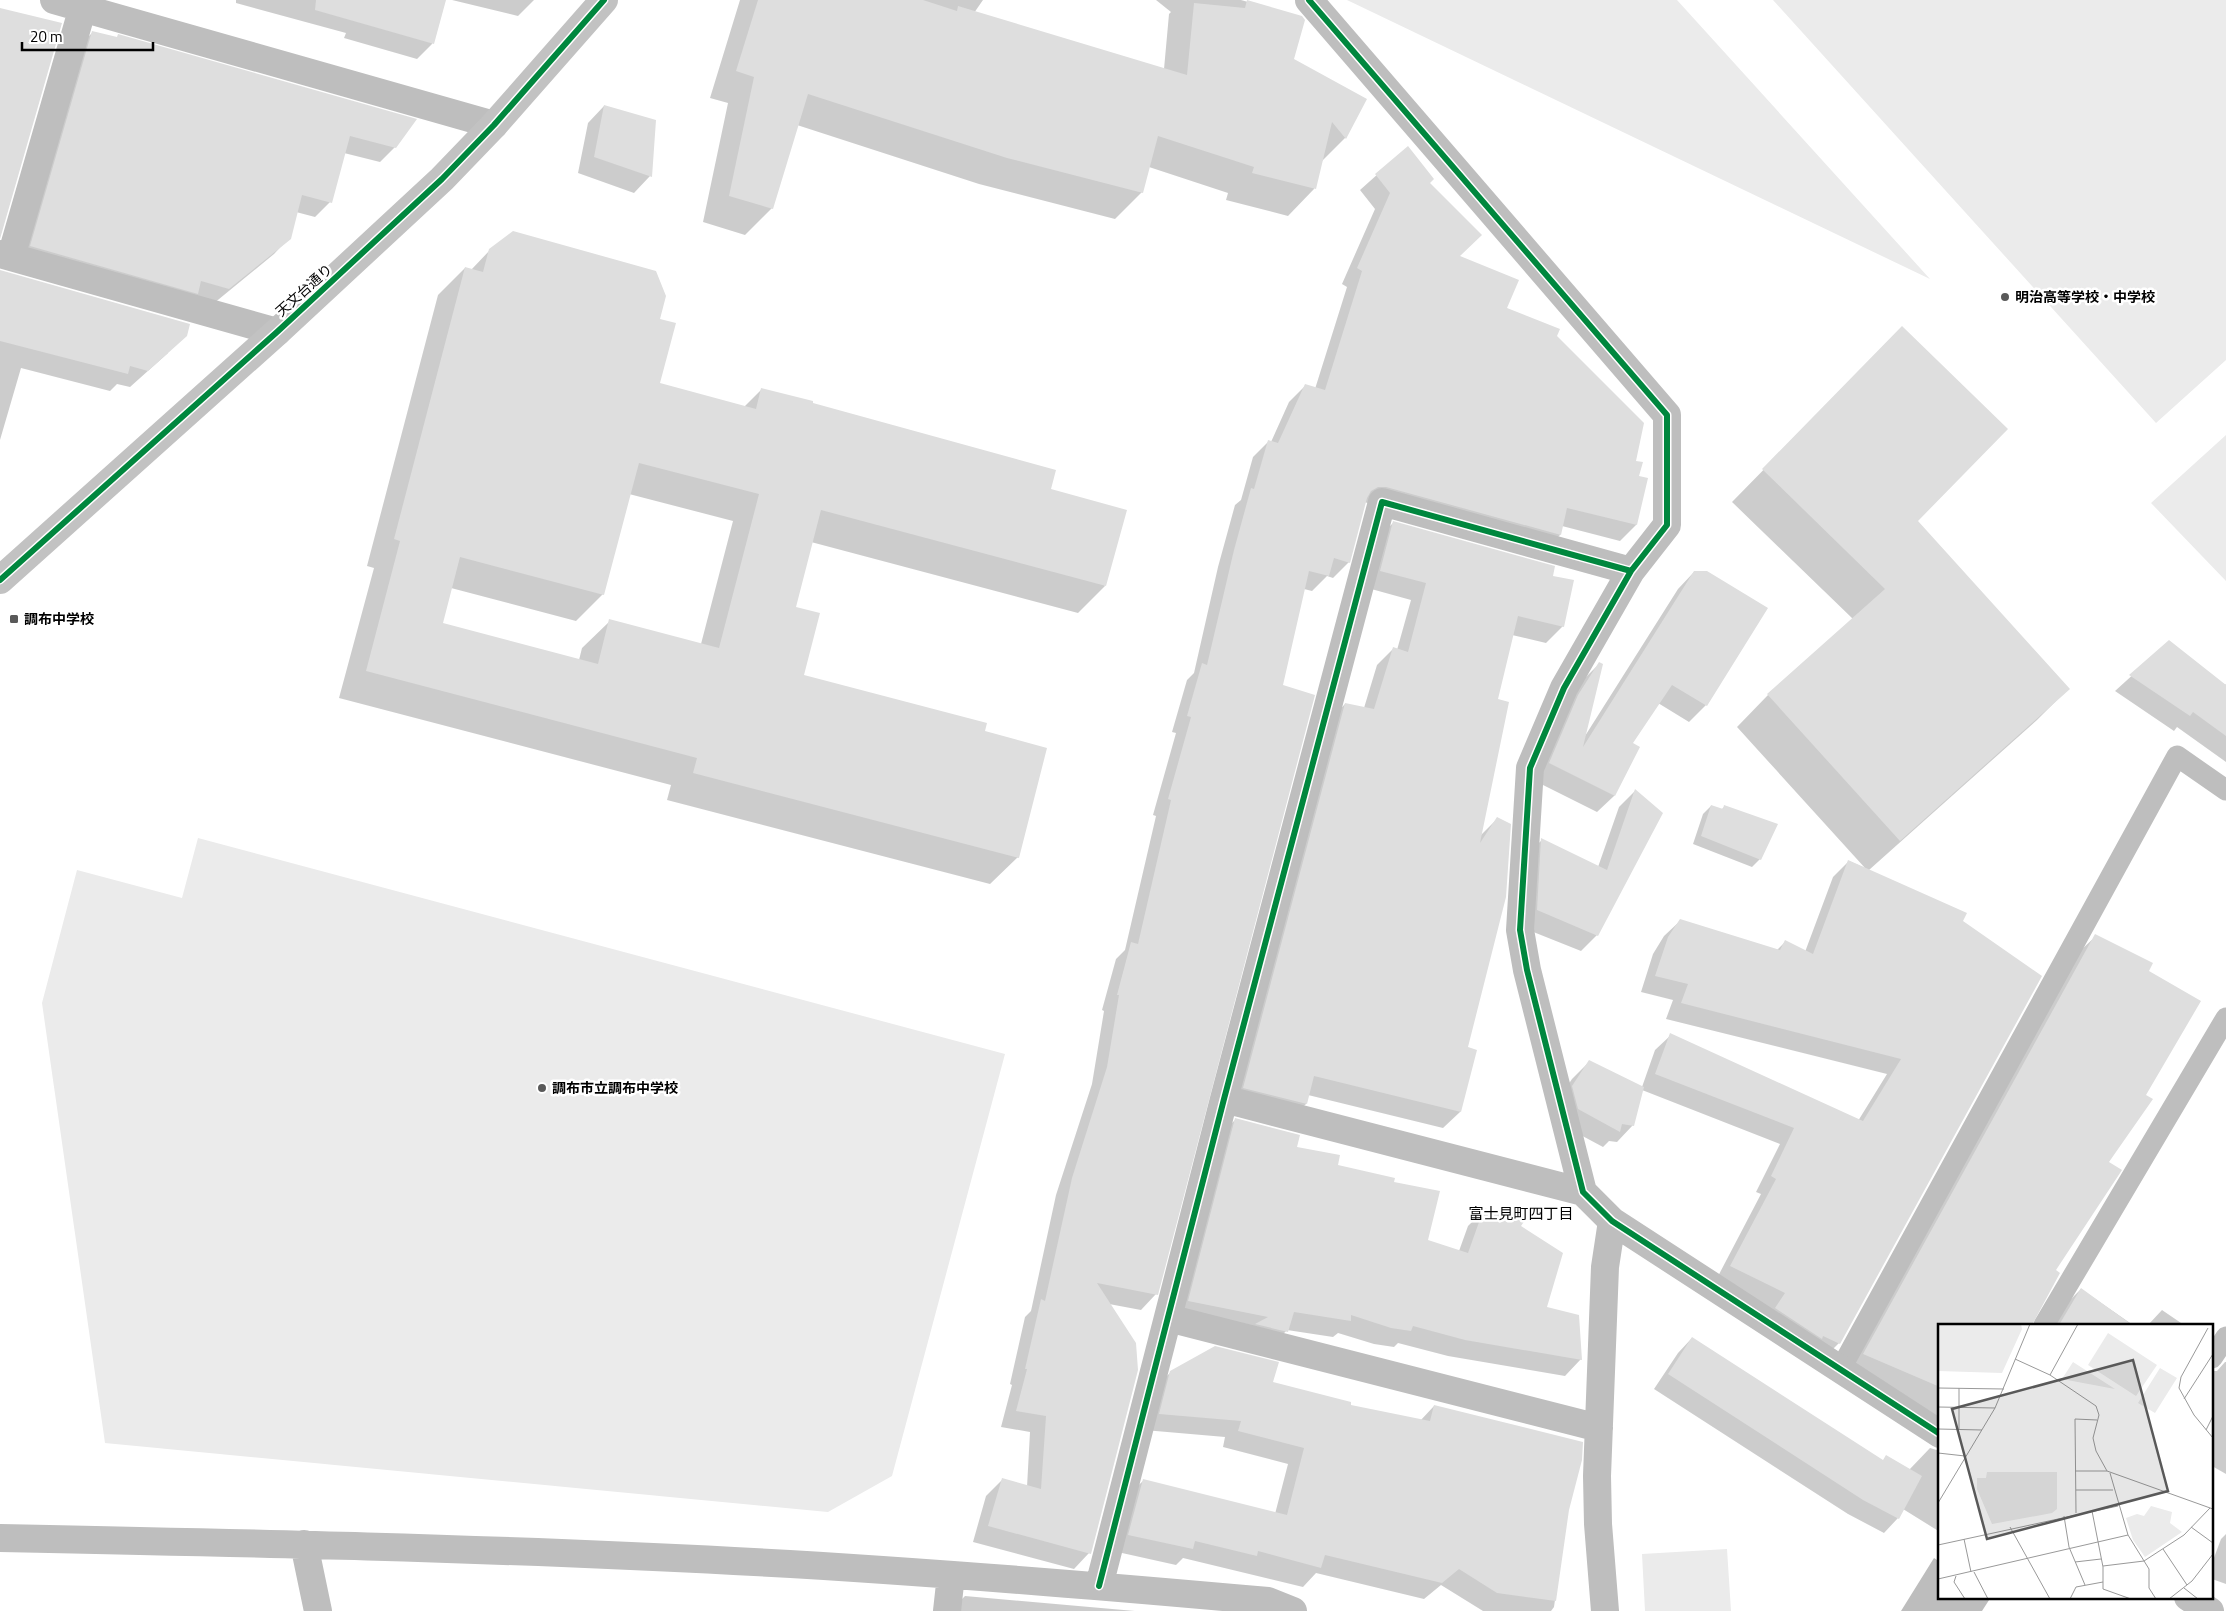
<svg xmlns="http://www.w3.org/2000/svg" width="2226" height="1611" font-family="'Titillium Web','Noto Sans JP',sans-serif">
<rect width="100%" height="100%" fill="#fff"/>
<path fill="#ebebeb" d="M1347,0H1677L1930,279Z
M1773,0H2226V360L2156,423Z
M2226,435V581L2151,503Z
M198,838L1005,1054L892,1476L828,1512L105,1443L42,1003L77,870L182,898Z
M1727,1549L1731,1611H1645L1642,1554Z"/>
<path fill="#bdbdbd" d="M1934,1558L1940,1562V1597H1991L1982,1611H1901Z"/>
<path fill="#0003" fill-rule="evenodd" d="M236,0H445L432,44L417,59L344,38L346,33L236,3Z
M452,0H534L518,16Z
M740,0H983L974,13L1164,69L1169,14L1171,12L1156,0H1241L1301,17L1292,60L1365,99L1345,138L1321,162L1314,189L1288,216L1226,200L1228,193L1149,167L1142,192L1115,219L979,184L797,125L772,208L745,235L703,222L728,103L710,98Z
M93,32L116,38L395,147L380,162L344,153L330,202L315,217L296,212L289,238L274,254L213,304L16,261L77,48Z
M604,106L655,121L650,176L634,193L578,173L588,123Z
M1407,148L1429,183L1458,256L1506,308L1556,337L1635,462L1638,476L1636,525L1620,541L1562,526L1560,535L1544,551L1364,502L1349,562L1333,578L1327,576L1312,591L1304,589L1281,686L1156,1294L1141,1310L1109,1304L1089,1553L1074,1569L973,1542L986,1496L1002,1480L1027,1487L1030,1432L1001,1427L1012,1385L1010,1384L1025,1317L1031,1311L1056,1195L1092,1084L1104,1011L1102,1010L1116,959L1125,950L1156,816L1153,815L1176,733L1172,732L1187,680L1194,673L1218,567L1235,505L1241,500L1253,457L1269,441L1271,442L1289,402L1305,386L1315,389L1347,287L1342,284L1375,209L1360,190Z
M490,250L659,319L658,384L744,407L762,389L811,404L1050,490L1105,586L1078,613L811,542L795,608L803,676L983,732L1018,857L990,884L667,800L671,785L339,698L374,568L367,566L438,295L465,268L471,270ZM629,494L733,521L701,644L610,621L582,648L579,660L442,624L451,588L576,621L603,594Z
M0,272L168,353L130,387L117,384L110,391L21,368L0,440Z
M1871,360L1917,521L2068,689L2037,720L1869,870L1961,922L1839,1343L1823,1359L1715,1282L1761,1194L1756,1192L1780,1144L1642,1090L1633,1125L1617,1142L1609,1141L1603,1147L1562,1125L1556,1103L1572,1079L1589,1062L1642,1087L1655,1050L1671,1035L1858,1121L1887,1074L1666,1019L1673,1000L1641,992L1653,954L1664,936L1680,921L1777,950L1785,942L1805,952L1833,877L1849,861L1865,868L1737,727L1768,695L1853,619L1732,502Z
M1393,523L1552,577L1563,626L1546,643L1512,635L1497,700L1480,836L1497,819L1466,1048L1475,1051L1460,1112L1443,1128L1308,1095L1306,1104L1289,1120L1227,1104L1329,721L1345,704L1364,708L1377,665L1393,649L1397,650L1411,600L1364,587L1377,539Z
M1694,572L1706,705L1689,722L1658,703L1631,743L1639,747L1614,796L1597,812L1533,780L1583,680L1599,664L1585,736L1678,589Z
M2169,642L2225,685L2226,684V762L2177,727L2174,731L2115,691Z
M1635,791L1597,935L1581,951L1521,927L1525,856L1542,840L1598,867L1619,807Z
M1711,806L1721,810L1724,807L1760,859L1752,867L1693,844L1703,814Z
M2096,936L2147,972L2107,1163L2055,1270L1940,1325V1422L1850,1368L2081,950Z
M1236,1119L1337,1166L1393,1183L1426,1241L1459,1251L1468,1226L1485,1209L1520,1227L1545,1308L1581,1359L1565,1376L1448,1356L1398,1343L1394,1347L1374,1344L1338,1333L1333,1337L1287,1330L1270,1348L1173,1317L1219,1136Z
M2081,1289L2133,1325H2053L2066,1304Z
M2162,1310L2184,1325H2148Z
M1692,1338L1882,1461L1909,1470L1930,1448L1940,1451V1532L1903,1509L1898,1518L1884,1533L1848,1514L1654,1389L1678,1353Z
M2225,1362H2226V1474L2212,1466V1371H2217Z
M1171,1372L1271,1383L1350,1406L1420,1421L1434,1406L1568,1509L1554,1607L1551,1611H1483L1441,1585L1424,1599L1316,1573L1303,1587L1183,1558L1176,1565L1113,1551L1126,1497L1143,1481L1275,1514L1288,1464L1223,1447L1225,1437L1144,1430L1154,1388Z
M2226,1534V1584L2212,1579V1563L2221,1539Z
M965,1596L1135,1611H950Z
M2034,1597H2042L2039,1600Z"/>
<path fill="#dedede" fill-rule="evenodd" d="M316,0H446L434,44L315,10Z
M758,0H923L957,11L958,6L1187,75L1194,3L1245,8L1247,0L1302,16L1305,20L1294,59L1367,99L1346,139L1332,122L1316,189L1252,173L1254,167L1158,136L1143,193L1007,158L808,94L773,209L729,196L754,77L736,71Z
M0,8L62,23L0,239Z
M92,31L117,37L118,34L417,119L396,148L350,136L332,203L302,195L291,239L229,289L201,281L198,294L30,246Z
M604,105L656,120L652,177L594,157Z
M1408,146L1434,179L1430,183L1482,235L1460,256L1519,280L1507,308L1560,329L1557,336L1644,423L1636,461L1643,462L1639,476L1648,478L1637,525L1567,508L1561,535L1386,487H1378L1371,491L1367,498L1350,563L1334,558L1329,576L1309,571L1283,685L1315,695L1158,1295L1097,1283L1136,1343L1138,1370L1091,1554L988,1526L1002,1478L1041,1489L1046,1416L1016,1411L1027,1369H1025L1041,1299L1045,1301L1072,1178L1107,1067L1119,995H1117L1131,942L1138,944L1171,800L1168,799L1191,717L1187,716L1202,663L1207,665L1234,550L1251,488L1254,489L1268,440L1278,443L1305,384L1325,390L1362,271L1357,268L1390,193L1375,174Z
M513,231L656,271L666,296L660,319L676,323L660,383L756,409L761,388L813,401V403L1056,470L1051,489L1127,510L1106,586L821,510L796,607L820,613L804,675L987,723L985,731L1047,748L1019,858L693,773L697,758L366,671L400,541L394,539L465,267L483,272L489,249ZM639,463L759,494L719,648L609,619L598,664L443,623L460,557L604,595Z
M0,270L190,324L187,336L148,371L130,366L128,374L0,341Z
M1902,326L2008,429L1918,521L2070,689L1900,841L1767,694L1885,589L1762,469Z
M1393,521L1555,566L1553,576L1574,580L1564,627L1518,616L1498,699L1509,702L1480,843L1497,817L1511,824L1506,897L1468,1047L1477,1050L1461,1112L1314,1076L1307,1104L1243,1088L1345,703L1374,709L1393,647L1408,652L1426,583L1380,571Z
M1694,571H1707L1768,608L1707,706L1672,685L1633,743L1640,747L1615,796L1549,763L1578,695L1599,662L1603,664L1583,747Z
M2169,640L2226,685V736L2193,712L2190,716L2129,675Z
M1635,789L1663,813L1598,936L1537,910L1541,838L1607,870Z
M1711,805L1723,809L1724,805L1778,824L1761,860L1701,836Z
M1848,860L1967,913L1963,921L2042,976L1840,1344L1823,1336L1822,1339L1775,1308L1785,1293L1730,1266L1776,1179L1771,1176L1794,1128L1655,1074L1670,1033L1863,1121L1901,1059L1681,1003L1688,984L1655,976L1668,937L1680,919L1780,950L1785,940L1813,954Z
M2095,934L2153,963L2149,971L2201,1001L2146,1095L2153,1099L2109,1162L2122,1170L2056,1270L2060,1273L2032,1325H1940V1387L1863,1354Z
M1589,1060L1644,1087L1634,1126L1622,1124L1620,1132L1578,1109L1572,1086Z
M1235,1118L1300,1135L1297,1147L1340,1155L1338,1165L1395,1178L1394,1182L1440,1191L1428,1240L1468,1253L1484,1208L1525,1220L1521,1226L1563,1253L1547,1307L1579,1315L1582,1360L1465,1340L1413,1326L1411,1331L1391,1328L1351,1315V1321L1294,1312L1288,1332L1255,1324L1268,1317L1188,1301Z
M2081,1288L2132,1325H2059Z
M1692,1337L1883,1460L1886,1455L1922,1476L1899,1519L1863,1500L1668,1374Z
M1215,1346L1279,1362L1273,1382L1351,1402V1405L1430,1421L1434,1405L1583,1442L1582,1460L1569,1510L1556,1601L1497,1593L1459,1569L1442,1583L1325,1555L1321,1568L1258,1551L1257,1556L1195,1541L1193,1549L1128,1535L1143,1479L1287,1515L1304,1448L1238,1431L1241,1421L1159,1414L1170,1371Z"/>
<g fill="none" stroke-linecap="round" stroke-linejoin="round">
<path stroke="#bebebe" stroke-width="21" d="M2044,1325L2226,1018
M2212,1358L2226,1337
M1840,1370L2177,756L2226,790"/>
<path stroke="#bebebe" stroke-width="28" d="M54,0L494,125
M1309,0L1667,415V525L1631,571L1564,688L1530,768L1520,930L1527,970L1583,1192L1612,1221L1940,1434
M0,254L277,332
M11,257L85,0
M1224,1099L1583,1192
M1168,1318L1599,1428
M0,1538C245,1543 489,1548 734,1561C912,1570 1090,1585 1268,1601L1293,1611
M304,1544L318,1611
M1099,1586L1224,1099L1382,502L1631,571
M2188,1597L2210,1611
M947,1611L951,1575
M1605,1611L1598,1524L1597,1476L1605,1267L1612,1221"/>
<path stroke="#c2c2c2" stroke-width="28" d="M0,580L277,332L442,179L494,125L604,0"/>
<g stroke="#fff" stroke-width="9">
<path id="cycleway" d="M1309,0L1667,415V525L1631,571L1564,688L1530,768L1520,930L1527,970L1583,1192L1612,1221L1940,1434
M0,580L277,332L442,179L494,125L604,0
M1099,1586L1224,1099L1382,502L1631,571"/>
</g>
<use href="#cycleway" stroke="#00873e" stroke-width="6"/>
</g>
<g fill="#595959" stroke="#fff" stroke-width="2">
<circle cx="2005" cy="297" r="5"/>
<rect x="9" y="614" width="10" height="10" rx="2.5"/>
<circle cx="542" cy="1088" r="5"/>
</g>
<g text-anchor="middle" stroke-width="5" stroke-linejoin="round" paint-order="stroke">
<g font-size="14" fill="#000" stroke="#fff">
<text transform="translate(304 290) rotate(-42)" y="5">天文台通り</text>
</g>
<g font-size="14" font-weight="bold" fill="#000" stroke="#fff" text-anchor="start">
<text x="2015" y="302">明治高等学校・中学校</text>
<text x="24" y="624">調布中学校</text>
<text x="552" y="1093">調布市立調布中学校</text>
</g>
<g font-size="15" fill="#000" stroke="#fff">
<text x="1521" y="1219">富士見町四丁目</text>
</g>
</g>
<g transform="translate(1938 1324)">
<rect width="275" height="275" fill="#fff"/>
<path d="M0,0H83L84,5L64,49L0,47ZM170,9L219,41L198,72L150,41ZM135,38L177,65L124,55ZM222,44L239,54L217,89L200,79ZM49,148H119V185L114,189L54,200L39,165V154H48ZM213,182L234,188L232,199L244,208L207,233L195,216L188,194L199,190L206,192Z" fill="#ebebeb"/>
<path fill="none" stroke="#999" stroke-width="1" d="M270,4L243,53L241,64L256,91L275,114M77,35L112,51L158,82L161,91L155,114L158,127L169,147L275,185M112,51L140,0M0,64L66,65M246,75L275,30M0,83L57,84M0,105L44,106M21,105V64M268,106L275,92M0,129L27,132M137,147H169M172,149L190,211L211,245V264L218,275M138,166H175M0,179L57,84L92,0M154,187L165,243V265L193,275M138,189L137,95L159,96M126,192L131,223L147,261M72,203L112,275M253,203L275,219M26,215L33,248M0,221L180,182M0,222V243M225,225L249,261M137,238L163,235M165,242L206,237L246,211L272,184M36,248L50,275M18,252L16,258L27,275M0,255L190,211M246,264L260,275M132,275L138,263L165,258M231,275L254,257L275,230"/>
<path fill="#595959" fill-opacity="0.15" stroke="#595959" stroke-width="2.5" d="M195,36L230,167L49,215L14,85Z"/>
<rect width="275" height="275" fill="none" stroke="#000" stroke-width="2.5"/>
</g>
<path d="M22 42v8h131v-8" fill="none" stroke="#000000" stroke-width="2.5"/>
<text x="30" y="42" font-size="15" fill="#000000" stroke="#ffffff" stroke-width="4" paint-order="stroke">20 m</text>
</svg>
